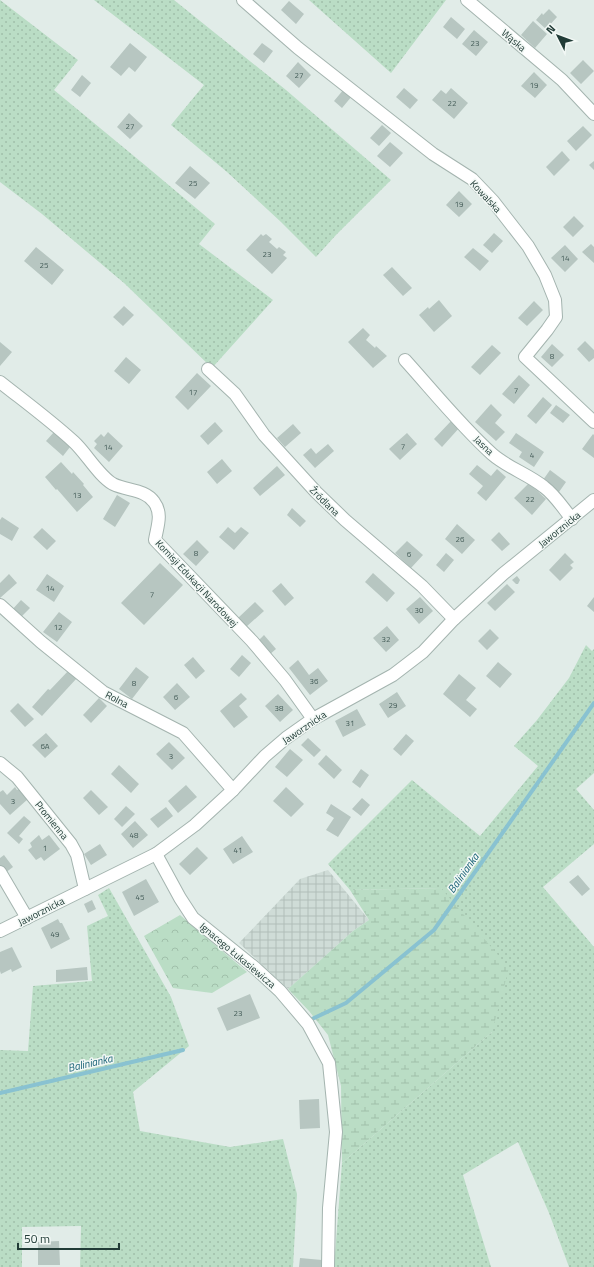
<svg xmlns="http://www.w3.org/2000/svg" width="594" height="1267" font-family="'Titillium Web',sans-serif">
<defs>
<pattern id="industrial-grid" width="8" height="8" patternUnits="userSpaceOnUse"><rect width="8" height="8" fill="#cfdcd7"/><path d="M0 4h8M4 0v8" fill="none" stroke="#b1beb9"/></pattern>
<pattern id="grass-dots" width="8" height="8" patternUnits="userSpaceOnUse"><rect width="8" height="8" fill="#baddc5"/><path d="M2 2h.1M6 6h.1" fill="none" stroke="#a0bfaa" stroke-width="1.8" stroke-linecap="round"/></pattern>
<pattern id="wetland-marsh" width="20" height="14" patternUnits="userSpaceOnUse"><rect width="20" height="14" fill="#baddc5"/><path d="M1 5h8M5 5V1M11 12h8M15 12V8" fill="none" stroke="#a0bfaa"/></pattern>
<pattern id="park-crowns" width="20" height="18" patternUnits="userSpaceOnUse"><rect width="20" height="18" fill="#baddc5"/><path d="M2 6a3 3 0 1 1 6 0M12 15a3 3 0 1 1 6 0" fill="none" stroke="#a0bfaa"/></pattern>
</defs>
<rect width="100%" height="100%" fill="#e1ece8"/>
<path fill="url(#industrial-grid)" d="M328,870L369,920L353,931L288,989L239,943L300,879Z"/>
<path fill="url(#grass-dots)" d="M0,0L78,60L54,90L146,166L215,224L199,244L273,300L212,368L124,283L42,214L0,182Z
M94,0H174L286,90L391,180L336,235L316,257L281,222L227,172L171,125L204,85Z
M309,0H446L391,73Z
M586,645L592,651L594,649V773L576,789L594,810V844L543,887L594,947V1267H569L549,1213L518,1142L463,1175L491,1267H334L342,1163L492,1032L441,888L350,890L328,864L412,780L480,836L538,766L514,746L537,720L569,678Z
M109,888L171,997L189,1046L133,1092L140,1131L230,1147L283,1139L297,1194L293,1267H80L81,1226L22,1227V1267H0V1050L28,1051L33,986L92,981L87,926L108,916L98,895Z"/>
<path fill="url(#wetland-marsh)" d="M441,888L509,968L492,1032L342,1163L341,1086L328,1035L309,1011L288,989L353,931L369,920L350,890Z"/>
<path fill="url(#park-crowns)" d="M180,915L247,972L212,993L173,988L144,936Z"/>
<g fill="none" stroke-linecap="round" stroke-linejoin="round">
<path stroke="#89c2d1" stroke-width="4" d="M312,1019L346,1003L434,930L594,703
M0,1093L183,1050"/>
</g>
<path fill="#b7c6c1" d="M289,1L304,14L296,24L281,10Z
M549,9L557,17L546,29L536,20L542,13L543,15Z
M451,17L465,29L457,39L443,27Z
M533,21L547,34L535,48L521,35Z
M474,30L488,42L476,56L462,44Z
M130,43L147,57L135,72L129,67L121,76L110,67Z
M262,43L273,51L264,63L253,54Z
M583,60L594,71L581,84L570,73Z
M298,62L311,75L299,88L286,76Z
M534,72L547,85L535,98L521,86Z
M82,75L91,83L80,97L71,90Z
M404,88L418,100L410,109L396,97Z
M451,88L468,103L454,119L432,100L441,90L446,94Z
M344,89L352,96L342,108L334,101Z
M129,113L143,126L130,139L117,127Z
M382,125L391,133L379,146L370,138Z
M583,126L592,135L576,151L567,141Z
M390,142L403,153L390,167L377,156Z
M562,151L570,160L554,176L546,167Z
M594,161V170L589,165Z
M190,166L210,183L195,199L175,183Z
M459,191L472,204L459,217L446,205Z
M574,216L584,226L573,237L563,227Z
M494,233L503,241L492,253L483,245Z
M261,234L263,236L266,234L272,239L269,242L277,249L279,247L286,252L283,255L287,258L272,274L246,250Z
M591,244L594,247V263L582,252Z
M565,245L578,259L565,272L551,258Z
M36,247L64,270L52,285L24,261Z
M473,248L489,261L480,271L464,257Z
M392,267L412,288L403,296L383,275Z
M439,300L452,316L434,332L419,315L428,307L429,309Z
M534,301L543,310L527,326L518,318Z
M124,306L134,315L123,326L113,317Z
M363,328L370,335L366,340L375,348L376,346L387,356L373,368L348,342Z
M585,341L594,350V358L589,362L577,349Z
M0,342L12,352L0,366Z
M552,344L564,355L552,367L541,357Z
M492,345L501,353L480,375L471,367Z
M126,357L141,370L129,384L114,371Z
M197,373L211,386L188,410L175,397Z
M519,375L530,385L514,404L502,394Z
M543,397L552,405L536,424L527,416Z
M491,404L502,415L495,423L505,432L496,441L475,422Z
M556,405L570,415L563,423L550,413Z
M452,420L460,427L442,447L434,439Z
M215,422L223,431L208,445L200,436Z
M293,424L301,433L285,447L277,438Z
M54,432L70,447L63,456L46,441Z
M108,432L123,446L109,462L94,448L97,444L94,441L101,434L104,437Z
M407,433L417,444L400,460L389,449Z
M516,433L544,452L534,467L519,457L522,452L509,443Z
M593,434L594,435V458L582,449Z
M328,444L334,451L315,468L303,455L311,448L316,454Z
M222,459L232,471L217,484L207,472Z
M61,462L72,474L73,472L84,484L83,485L93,497L77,512L57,489L56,490L45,477Z
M477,465L491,476L497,469L506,477L486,501L477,493L483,486L469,474Z
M277,466L285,475L260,496L253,488Z
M550,470L566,482L559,492L543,480Z
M529,483L546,499L532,515L514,498Z
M117,495L130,503L115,527L103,519Z
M292,508L306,521L300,527L287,515Z
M2,517L19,528L12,541L0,534V520Z
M457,524L475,540L462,554L445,539Z
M228,527L235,533L241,527L249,533L234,550L219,537Z
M42,528L56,541L47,550L33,537Z
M499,532L510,544L502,551L491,540Z
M197,540L209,552L196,566L183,554Z
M407,541L423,555L411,568L395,553Z
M446,553L454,560L444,572L436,565Z
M565,553L574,562L570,565L573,568L560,581L549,570Z
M160,563L183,585L144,625L121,603Z
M373,573L395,593L387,602L365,582Z
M9,574L17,583L0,598V583Z
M47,574L64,586L54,602L36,590Z
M517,576L520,580L518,584H516L512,580Z
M281,583L294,598L285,606L272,591Z
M507,584L515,592L495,611L487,603Z
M420,597L433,611L419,624L406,609Z
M594,597V612L587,606Z
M21,600L30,608L19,619L11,611Z
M255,602L264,611L246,627L238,618Z
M59,612L72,622L57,642L43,632Z
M387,626L399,640L386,652L373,638Z
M490,629L499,638L487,650L478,641Z
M264,635L276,649L269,655L257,642Z
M242,655L251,663L239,677L230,669Z
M193,657L205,671L196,679L184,665Z
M298,660L309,675L318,668L328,681L310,695L289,668Z
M498,662L512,674L500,688L486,676Z
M136,667L149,677L132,699L119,689Z
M69,670L77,678L42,716L32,707L48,689L50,690Z
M459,674L476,688L466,700L477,709L470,717L443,694Z
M177,683L190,697L175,710L163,697Z
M397,692L406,706L388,718L379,704Z
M241,693L247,699L239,706L248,717L234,728L220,711Z
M278,694L293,710L280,722L265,706Z
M99,698L107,706L91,723L83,715Z
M18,703L34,719L25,727L10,711Z
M357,709L366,725L343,737L335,721Z
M46,733L58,746L45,758L32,745Z
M406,734L414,741L401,756L393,749Z
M308,738L321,750L314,757L301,745Z
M169,742L185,758L172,770L156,754Z
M290,749L303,760L287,777L275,767Z
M326,755L342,770L334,779L318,764Z
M119,765L139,784L131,793L111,774Z
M361,769L369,775L360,788L352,782Z
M186,785L197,797L178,813L168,801Z
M15,787L17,790L19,789L28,799L10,815L0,804V792L3,790L7,795Z
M286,787L304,804L291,817L273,801Z
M91,790L108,807L99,815L83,798Z
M362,798L370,805L361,816L352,809Z
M331,804L351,817L338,837L326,830L334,818L326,813Z
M126,806L135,814L122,827L114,819Z
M166,807L173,816L158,828L150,819Z
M24,816L31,822L19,836L23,839L19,844L7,833Z
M135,821L148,835L133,848L121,834Z
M39,835L42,840L49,835L60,849L44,861L41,857L36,860L28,850L32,847L30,843Z
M242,836L253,852L233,864L223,849Z
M100,844L107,855L91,865L84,854Z
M197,847L208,858L190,875L179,864Z
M4,855L13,867L5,873L0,867V858Z
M578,875L590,889L582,896L569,882Z
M146,879L159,902L134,916L122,892Z
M92,900L96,909L88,913L84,904Z
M58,919L60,923H62L70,939L51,949L41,928Z
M12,947L22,967L12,972L11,969L1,974L0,971V952Z
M87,967L88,980L56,982V970Z
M250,994L260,1018L227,1031L217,1008Z
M319,1099L320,1128L300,1129L299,1100Z
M59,1241L60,1265H38V1242Z
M300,1258L322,1260L321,1267H299Z"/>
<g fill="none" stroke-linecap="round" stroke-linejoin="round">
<g stroke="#a4b4af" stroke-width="14">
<path id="minor" d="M243,0L298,48L433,154L472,179L493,201L528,246L545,275L555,300L556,317L547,330L525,357L594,422
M467,0L562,80L594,114
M405,360C433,391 461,426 492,454C508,468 528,474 544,487C555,495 563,508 572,519
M208,369L235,394L264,435L316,492L345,520L422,586L454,619
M0,382C24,401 50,420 74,442C86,453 99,476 113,484C127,491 145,489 154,502C163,514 157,527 155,540L252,641L285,680L313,719
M0,605L41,642L103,692L183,733L233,790
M0,763L17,777L71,844L77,855L85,889
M156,854L180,898L193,918L254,967L280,991L308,1024L329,1063L336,1132L329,1208L328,1267
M0,872L27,918"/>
</g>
<g stroke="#a4b4af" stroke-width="14">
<path id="tertiary" d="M0,931L156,854L195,825L233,790L265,756L286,738L313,719L393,675L423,652L454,619L503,574L594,500"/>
</g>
<use href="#minor" stroke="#fff" stroke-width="12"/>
<use href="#tertiary" stroke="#fff" stroke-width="12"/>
</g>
<g text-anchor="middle" stroke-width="3" stroke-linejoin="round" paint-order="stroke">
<g font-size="8" fill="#465e5a">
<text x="475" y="46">23</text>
<text x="299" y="78">27</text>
<text x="534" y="88">19</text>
<text x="452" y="106">22</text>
<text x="130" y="129">27</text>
<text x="193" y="186">25</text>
<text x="459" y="207">19</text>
<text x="267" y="257">23</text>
<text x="565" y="261">14</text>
<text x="44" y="268">25</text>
<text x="552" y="359">8</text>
<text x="516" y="393">7</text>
<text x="193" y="395">17</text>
<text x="403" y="449">7</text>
<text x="108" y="450">14</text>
<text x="532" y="458">4</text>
<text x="77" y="498">13</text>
<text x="530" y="502">22</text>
<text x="460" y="542">26</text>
<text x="196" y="556">8</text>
<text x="409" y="557">6</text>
<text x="50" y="591">14</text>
<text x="152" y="597">7</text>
<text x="419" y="613">30</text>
<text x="58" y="630">12</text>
<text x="386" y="642">32</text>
<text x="314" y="684">36</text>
<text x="134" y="686">8</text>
<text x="176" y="700">6</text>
<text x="393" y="708">29</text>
<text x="279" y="711">38</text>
<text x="350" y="726">31</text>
<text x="45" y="749">6A</text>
<text x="171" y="759">3</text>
<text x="13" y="804">3</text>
<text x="134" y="838">48</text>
<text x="45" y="851">1</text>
<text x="238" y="853">41</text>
<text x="140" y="900">45</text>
<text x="55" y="937">49</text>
<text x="238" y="1016">23</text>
</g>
<g font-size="10" fill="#213c37" stroke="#f2f8f5">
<text transform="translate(514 40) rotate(40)" y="4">Wąska</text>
<text transform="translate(486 196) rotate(47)" y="4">Kowalska</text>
<text transform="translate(484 445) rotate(44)" y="4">Jasna</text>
<text transform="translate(325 501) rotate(45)" y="4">Źródlana</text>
<text transform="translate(559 529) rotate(-39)" y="4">Jaworznicka</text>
<text transform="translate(197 583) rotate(47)" y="4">Komisji Edukacji Narodowej</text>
<text transform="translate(117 699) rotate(27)" y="4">Rolna</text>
<text transform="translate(304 727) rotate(-34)" y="4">Jaworznicka</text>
<text transform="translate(52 820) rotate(51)" y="4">Promienna</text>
<text transform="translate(41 911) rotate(-27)" y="4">Jaworznicka</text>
<text transform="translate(238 955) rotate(40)" y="4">Ignacego Łukasiewicza</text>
</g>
<g font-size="11" font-style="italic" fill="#1c6478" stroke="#f2f8f5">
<text transform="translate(463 873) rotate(-55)" y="4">Balinianka</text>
<text transform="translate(90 1063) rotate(-13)" y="4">Balinianka</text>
</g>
</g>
<g transform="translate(558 36) rotate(312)" stroke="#f2f8f5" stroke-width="3" paint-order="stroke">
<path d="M0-3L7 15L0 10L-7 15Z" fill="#213c37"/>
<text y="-6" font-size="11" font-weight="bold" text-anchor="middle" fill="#213c37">N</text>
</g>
<path d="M18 1243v6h101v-6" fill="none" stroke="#213c37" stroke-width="2"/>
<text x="24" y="1243" font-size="12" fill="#213c37" stroke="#f2f8f5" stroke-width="3" paint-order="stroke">50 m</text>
</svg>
